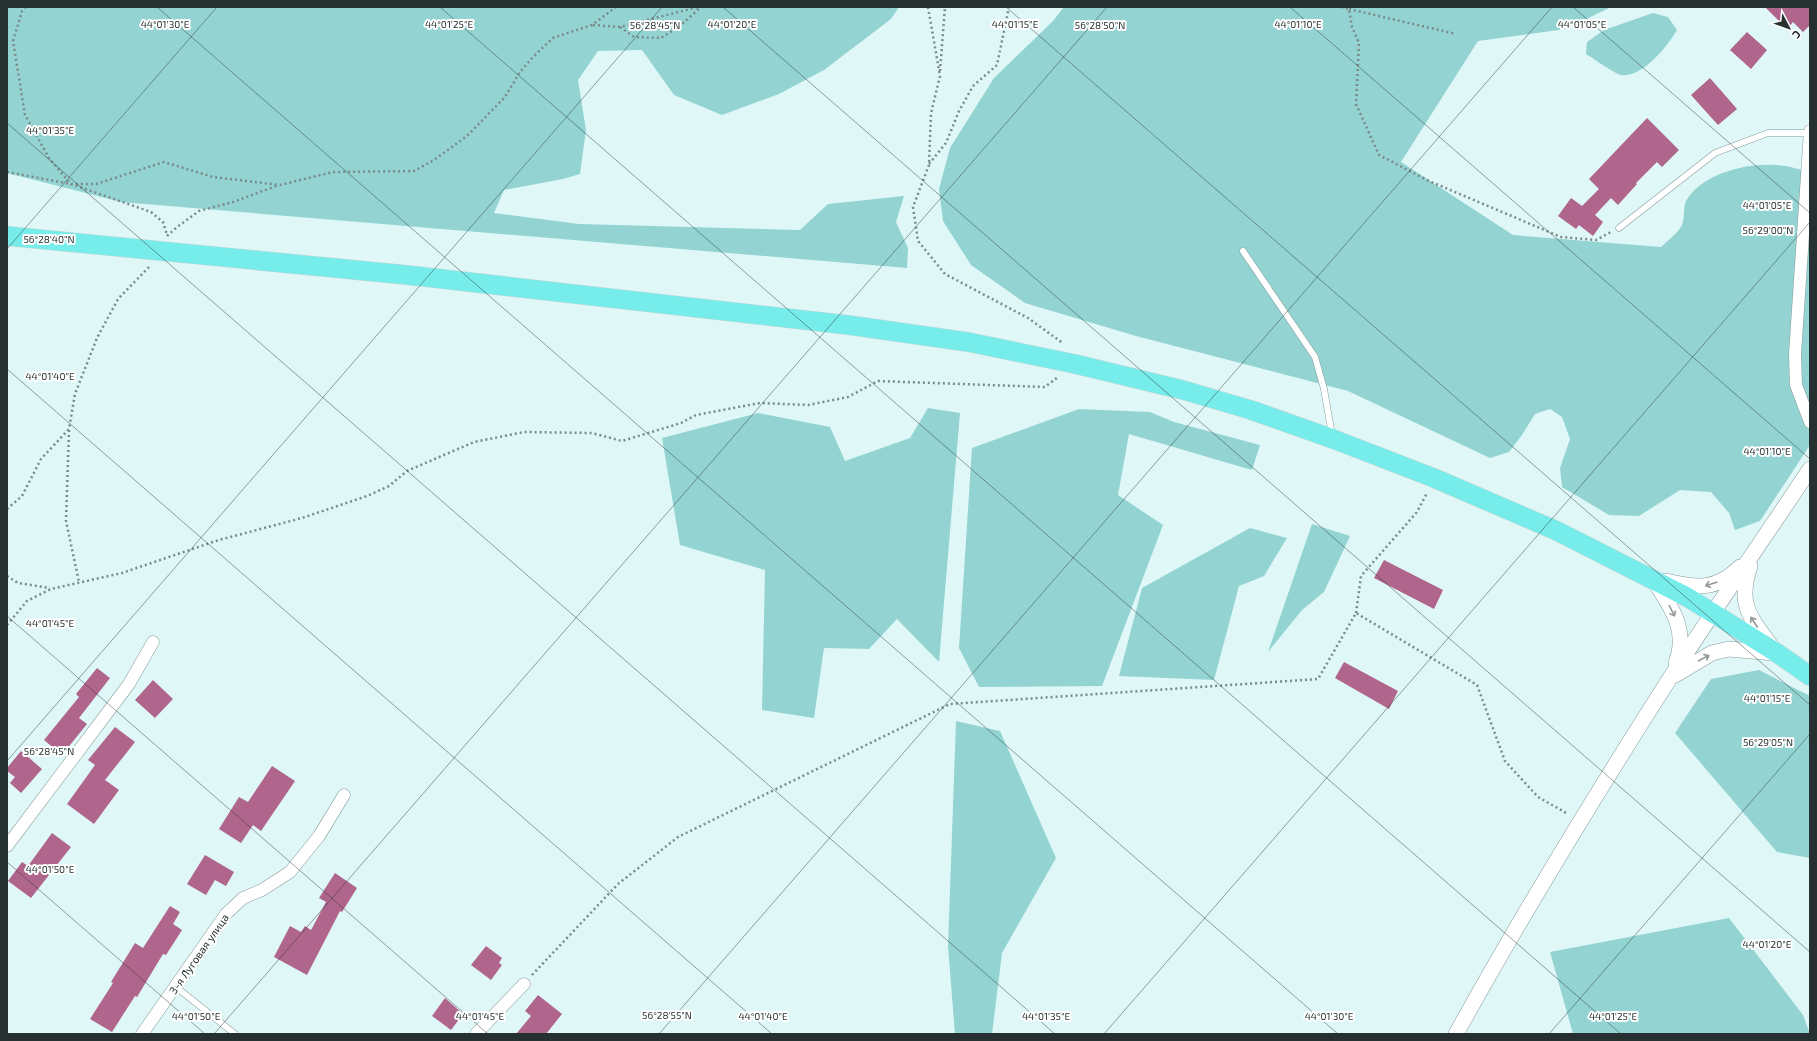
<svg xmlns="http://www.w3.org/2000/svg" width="1817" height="1041" font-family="'Exo 2',sans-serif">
<rect width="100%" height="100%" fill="#dff7f6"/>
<path fill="#93d4d3" d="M7,7H899L891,19L824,70L779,94L722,115L674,95L642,50L598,51L578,80L586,130L580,174L563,179L504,190L494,213L579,224L800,230L828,204L904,196L896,222L908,248L907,268L121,202L7,173Z
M1064,7H1611L1566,29L1478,41L1401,162L1513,235L1661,247C1667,241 1678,233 1682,225C1685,218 1683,208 1686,201C1705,166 1778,155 1810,174V445L1760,521L1735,530L1729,513L1711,492L1680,490L1639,516L1609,515L1562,487L1560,468L1570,439L1562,417L1550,409L1535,414L1522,435L1509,452L1490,458L1348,391L1136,336L1025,303L971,265L943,221L939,189L950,148L994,78L1053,21Z
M1653,13L1668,17L1677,30C1667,47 1642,78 1621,75C1615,74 1593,58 1586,54L1587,42L1604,30Z
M928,408L960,413L939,662L897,619L869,649L824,648L814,718L762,710L765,570L680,545L662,438L758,413L830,427L845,461L910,438Z
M1079,409L1150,412L1174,422L1260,445L1252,470L1129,434L1118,495L1163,525L1102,686L979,687L959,648L972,448Z
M1312,524L1350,536L1324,592L1302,610L1268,652Z
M1250,528L1287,538L1264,576L1239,586L1214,680L1119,676L1142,588Z
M1759,670L1810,696V858L1777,852L1675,733L1711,679Z
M956,721L1000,731L1056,858L1002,953L992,1034H955L948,946Z
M1729,918L1803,1015L1810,1034H1573L1550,952Z"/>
<path fill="#b0658d" d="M1765,7H1810V25L1803,32L1793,22L1787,29Z
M1747,32L1767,50L1751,69L1730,50Z
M1710,78L1737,109L1718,125L1691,95Z
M1647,118L1679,150L1662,167L1657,162L1636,183L1637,184L1618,205L1611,198L1595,215L1603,222L1593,236L1579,225L1576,229L1558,216L1571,198L1582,206L1599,189L1589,179Z
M1384,560L1443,590L1434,609L1374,578Z
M1344,662L1398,691L1389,709L1335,678Z
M97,668L110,678L79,718L87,724L62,755L44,740L79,697L76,694Z
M153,680L173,699L155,718L135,700Z
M115,727L135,742L105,780L119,790L94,824L67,804L95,765L88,760Z
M21,751L42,769L21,793L10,783L15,777L7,771V768Z
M272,766L295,781L261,831L253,825L241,843L219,829L239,797L248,802Z
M52,833L71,847L31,898L8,881L22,862L28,866Z
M205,855L234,872L226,886L215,880L206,895L187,884Z
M335,873L357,888L342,912L340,911L307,975L274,957L290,926L301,932L305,926L311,930L326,902L319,898Z
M170,906L180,912L173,924L182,930L166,955L163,954L137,997L135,996L112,1032L90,1019L113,983L111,982L135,943L143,948Z
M486,946L502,958L499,963L502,965L491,980L471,965Z
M538,995L562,1014L546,1034H516L531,1016L525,1011Z
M445,998L463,1014L451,1030L432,1016Z"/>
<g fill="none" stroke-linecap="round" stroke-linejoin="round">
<g stroke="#869b9b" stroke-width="7">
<path id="service" d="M1619,228L1715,153L1768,133H1810
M1243,251L1315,357L1324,389L1332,435
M176,987L235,1034"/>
</g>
<g stroke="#869b9b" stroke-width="13">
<path id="minor" d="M1810,131L1795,354L1796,385L1810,422
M7,846L129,684L153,642
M142,1034L226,914L243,898L262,890L290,872L319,836L344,795
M476,1034L524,984"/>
</g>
<g stroke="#869b9b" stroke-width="16">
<path id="tertiary" d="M1750,566C1737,605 1750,617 1772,647
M1653,579C1670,606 1689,629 1676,663
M1666,581C1696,588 1716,591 1740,567
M1675,675L1712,653L1729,649L1774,653
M1456,1034C1523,913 1596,794 1670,678C1716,607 1764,538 1810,469"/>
</g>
<g stroke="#d4d6d6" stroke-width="20">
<path id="primary" d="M7,236L407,275L848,325L968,342L1075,364L1183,390L1251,410L1333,439L1434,478L1557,531L1687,597L1777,653L1810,676"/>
</g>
<path stroke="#7a8a89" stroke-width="2.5" stroke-dasharray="2 3" stroke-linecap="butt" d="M26,7L22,11L13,41L25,115L49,158L71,184L151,212L163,222L167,235
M928,7L940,76L931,113L929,165L913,207L918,241L945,274L1028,318L1060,341L1063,344
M1341,7L1349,9L1352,27L1359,43L1356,104L1379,155L1429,181L1561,237L1596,240L1611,232
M1349,9L1456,34
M593,25L620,27L698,7
M620,27L634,37L661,38L680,26L701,7
M940,71L945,7
M929,164L946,143L959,111L973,86L997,65L1009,7
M7,172L71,184H96L164,162L213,177L280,185L333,172L414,171L434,160L467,136L505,97L520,72L533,57L553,38L592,25L616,7
M167,236L177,227L199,211L233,202L279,185
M69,430L66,521L79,582
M7,509L22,496L41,459L69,429L75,394L97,338L118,299L150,266
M7,576L18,583L50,588
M1356,613L1361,576L1417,512L1427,493
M7,625L27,601L51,589L122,573L219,540L302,518L367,496L389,486L407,471L474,442L524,432L592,433L622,441L681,423L696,415L760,403L808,405L848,397L878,381L1045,387L1058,377
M532,975L618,884L678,837L950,704L1318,679L1356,613L1477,685L1505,761L1538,797L1568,814"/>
<use href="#service" stroke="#fff" stroke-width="6"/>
<use href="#minor" stroke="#fff" stroke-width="12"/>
<use href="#tertiary" stroke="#fff" stroke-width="15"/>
<use href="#primary" stroke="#76eceb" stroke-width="19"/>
</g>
<defs><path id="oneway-shaft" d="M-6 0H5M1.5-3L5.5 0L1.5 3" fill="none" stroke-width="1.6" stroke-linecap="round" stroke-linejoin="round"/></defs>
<g stroke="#939898">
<use href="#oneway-shaft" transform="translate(1711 584) rotate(162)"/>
<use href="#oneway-shaft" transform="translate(1672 611) rotate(63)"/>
<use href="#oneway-shaft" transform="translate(1754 622) rotate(-123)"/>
<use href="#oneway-shaft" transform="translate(1704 658) rotate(-28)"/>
</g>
<path fill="none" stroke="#273030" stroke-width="1" stroke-opacity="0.45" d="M157,7L1338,1034M440,7L1621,1034M723,7L1810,952M1006,7L1810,705M1290,7L1810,459M1573,7L1810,213M7,123L1055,1034M7,249L217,7M7,369L772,1034M7,616L488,1034M7,761L662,7M7,862L205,1034M214,1034L1107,7M659,1034L1552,7M1104,1034L1810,222M1549,1034L1810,734"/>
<g text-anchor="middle" stroke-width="4" stroke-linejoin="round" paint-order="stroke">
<g font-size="11" fill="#273030" stroke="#fff">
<text transform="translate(199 954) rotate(-55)" y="4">3-я Луговая улица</text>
</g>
</g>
<g font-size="10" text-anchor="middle" fill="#273030" stroke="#fff" stroke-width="4" stroke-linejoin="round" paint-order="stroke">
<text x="165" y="28">44°01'30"E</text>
<text x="449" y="28">44°01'25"E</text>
<text x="732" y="28">44°01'20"E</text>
<text x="1015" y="28">44°01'15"E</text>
<text x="1298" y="28">44°01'10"E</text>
<text x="1582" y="28">44°01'05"E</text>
<text x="655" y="29">56°28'45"N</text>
<text x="1100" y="29">56°28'50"N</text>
<text x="50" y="134">44°01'35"E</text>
<text x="1767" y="209">44°01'05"E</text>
<text x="1768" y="234">56°29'00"N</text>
<text x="49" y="243">56°28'40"N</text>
<text x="50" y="380">44°01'40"E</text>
<text x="1767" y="455">44°01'10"E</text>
<text x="50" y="627">44°01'45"E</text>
<text x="1767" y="702">44°01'15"E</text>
<text x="1768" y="746">56°29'05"N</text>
<text x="49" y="755">56°28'45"N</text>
<text x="50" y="873">44°01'50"E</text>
<text x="1767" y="948">44°01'20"E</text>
<text x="667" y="1019">56°28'55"N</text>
<text x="196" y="1020">44°01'50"E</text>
<text x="480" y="1020">44°01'45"E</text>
<text x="763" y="1020">44°01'40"E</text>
<text x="1046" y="1020">44°01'35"E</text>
<text x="1329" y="1020">44°01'30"E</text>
<text x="1613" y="1020">44°01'25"E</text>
</g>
<rect width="1817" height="1041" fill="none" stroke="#273030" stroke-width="16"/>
<g transform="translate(1789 28) rotate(131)" stroke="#ffffff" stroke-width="3" paint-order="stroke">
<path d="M0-3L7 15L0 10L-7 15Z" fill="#273030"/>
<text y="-6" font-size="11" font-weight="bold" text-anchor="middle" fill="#273030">С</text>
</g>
</svg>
